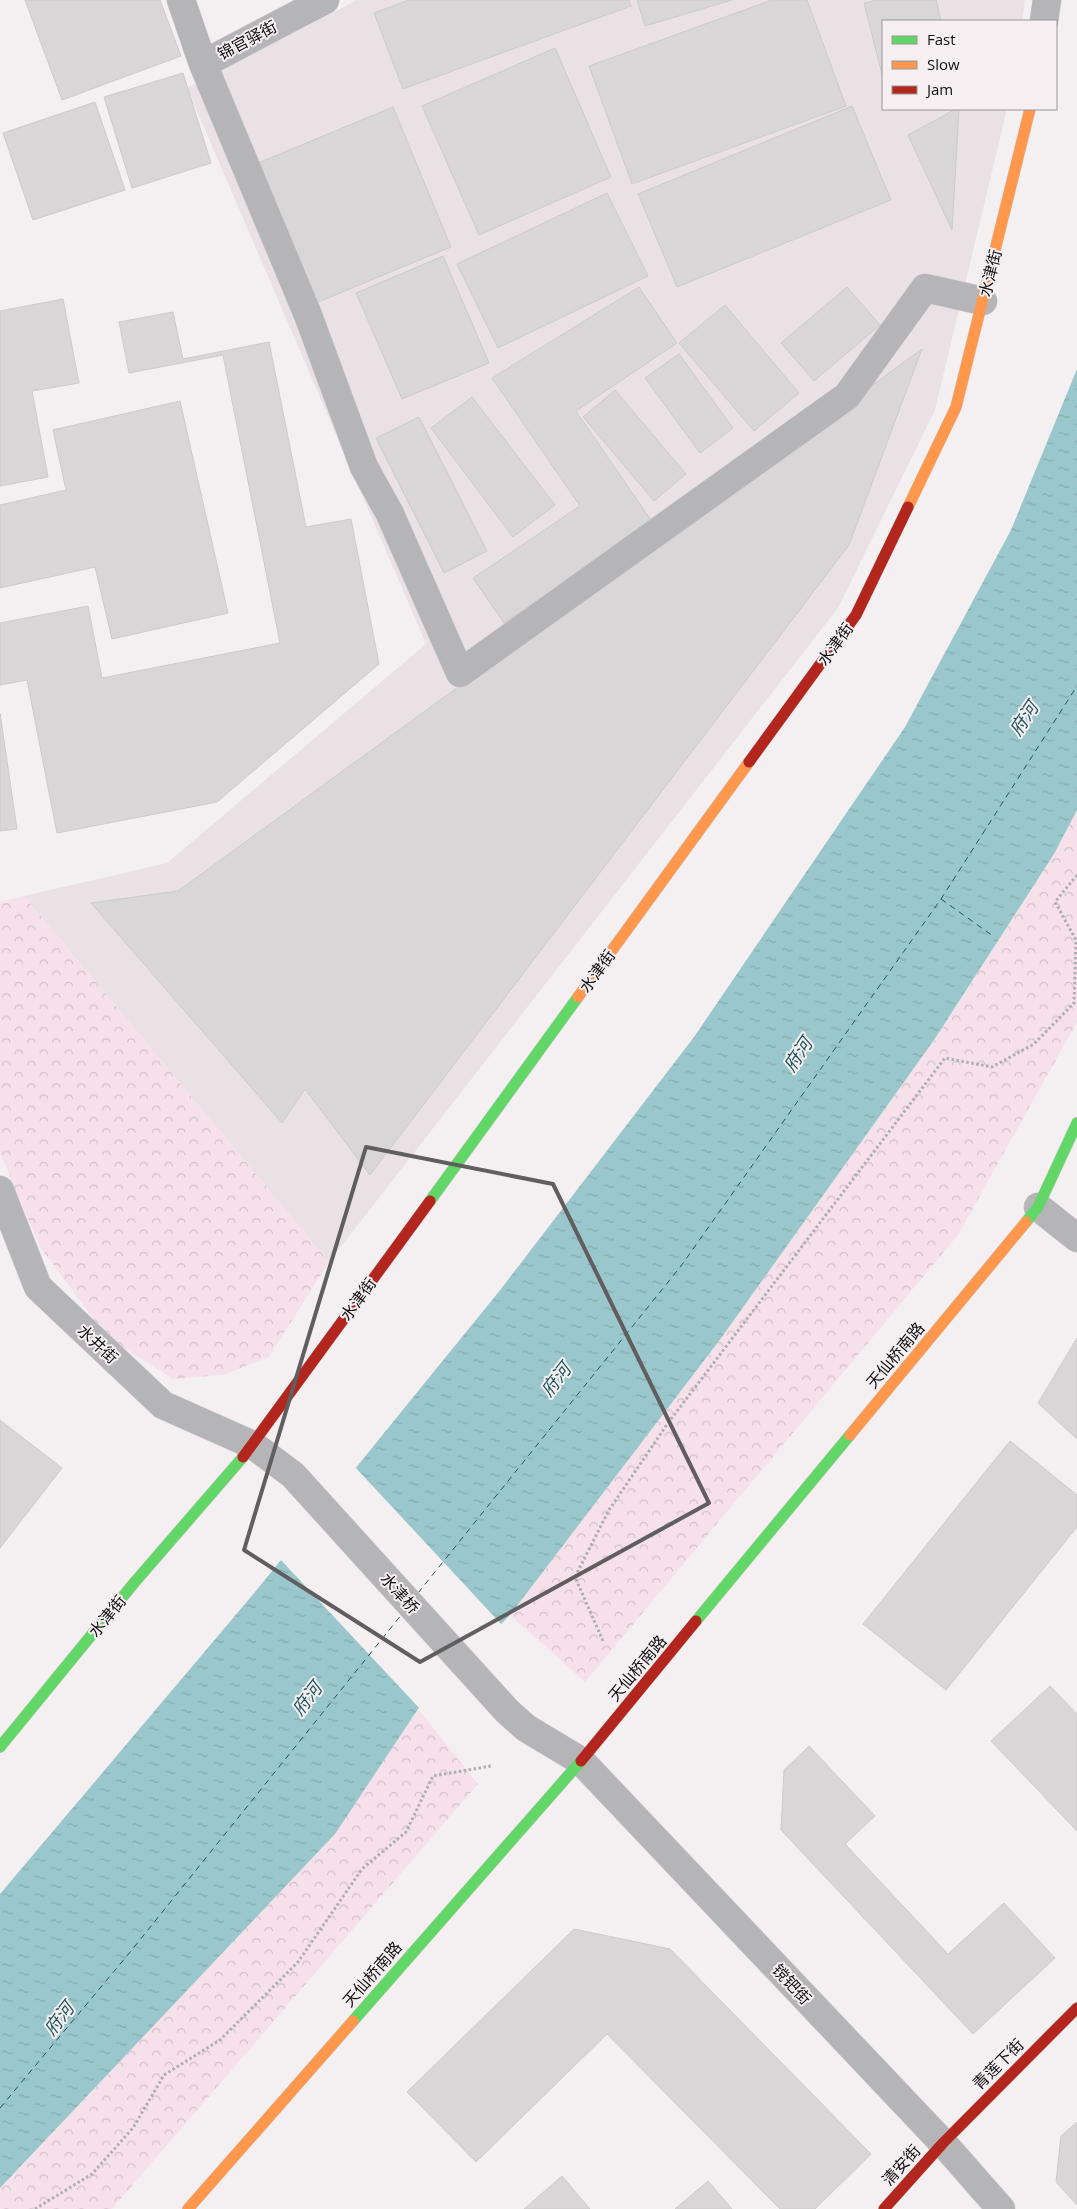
<svg xmlns="http://www.w3.org/2000/svg" width="1077" height="2209" font-family="'Open Sans','Noto Sans SC',sans-serif">
<defs>
<pattern id="forest-crowns" width="20" height="18" patternUnits="userSpaceOnUse" patternTransform="scale(1.25)"><rect width="20" height="18" fill="#f6e1ea"/><path d="M2 6a3 3 0 1 1 6 0M12 15a3 3 0 1 1 6 0" fill="none" stroke="#d2c0c8"/></pattern>
<pattern id="water-ripples" width="26" height="14" patternUnits="userSpaceOnUse" patternTransform="scale(1.25)"><rect width="26" height="14" fill="#9ac7cb"/><path d="M2 4q2-2 4 0t4 0M15 11q2-2 4 0t4 0" fill="none" stroke="#84aaad"/></pattern>
</defs>
<rect width="100%" height="100%" fill="#f4f0f2"/>
<path fill="#eae1e5" d="M357,0H1025L1022,21H883V109H1007L935,410L838,608L329,1262L24,896L167,863L426,644L187,88Z"/>
<path fill="url(#forest-crowns)" d="M1077,810V1022L958,1235L585,1682L510,1615L719,1341L934,1040L1054,854Z
M24,896L329,1262L269,1357L223,1375L173,1379L107,1337L40,1247L0,1153V902Z
M418,1709L478,1784L112,2209H0V2188L334,1834Z"/>
<path fill="url(#water-ripples)" d="M1077,369V810L1054,854L934,1040L719,1341L510,1615L418,1709L335,1834L0,2188V1894L255,1592L501,1289L694,1037L905,727L1011,530Z"/>
<path fill="#f4f0f2" d="M354,1466L503,1626L421,1710L279,1558Z"/>
<g fill="none" stroke-linecap="round" stroke-linejoin="round">
<path stroke="#1e575b" stroke-width="1" stroke-dasharray="6 5" stroke-linecap="butt" d="M941,899L993,936
M418,1593L681,1266L941,899L1077,686
M0,2108L131,1951L402,1614"/>
</g>
<path fill="#d9d6d8" stroke="#cccacb" d="M25,0H160L181,56L62,100Z
M409,0H629L631,6L403,89L374,13Z
M637,0H732L645,26Z
M772,0H807L846,106L632,184L589,66Z
M877,0H936L941,21H883V78L864,3Z
M555,48L611,177L479,235L422,106Z
M183,73L211,163L132,188L104,97Z
M95,102L125,190L33,220L3,133Z
M852,106L891,200L677,287L638,194Z
M393,107L451,247L316,303L258,163Z
M956,109H959L952,230L908,135Z
M607,193L648,276L498,348L457,264Z
M443,256L489,363L402,399L356,293Z
M639,287L677,343L576,411L653,523L504,623L473,578L580,506L492,378Z
M847,287L880,325L814,381L781,343Z
M63,299L79,383L32,391L48,477L0,486V311Z
M725,305L799,393L754,431L679,343Z
M173,312L183,359L269,342L306,527L351,519L379,664L217,802L57,833L27,680L0,685V623L88,606L102,678L280,643L223,355L129,373L119,322Z
M922,349L849,545L370,1175L305,1089L282,1123L91,903L178,891Z
M679,354L733,428L700,453L645,378Z
M615,390L686,474L654,501L583,417Z
M472,397L555,505L513,537L431,428Z
M180,401L228,613L112,639L95,567L0,588V505L66,490L53,430Z
M419,417L487,551L444,573L376,438Z
M0,713L17,829L0,831Z
M1077,1338V1439L1038,1403Z
M0,1420L62,1468L0,1548Z
M1010,1441L1077,1495V1527L946,1690L863,1624Z
M1050,1686L1077,1714V1831L991,1741Z
M809,1746L875,1816L845,1844L948,1954L1004,1903L1055,1958L973,2034L781,1830L784,1770Z
M574,1929L670,1949L871,2154L815,2209H780L607,2034L476,2162L407,2092Z
M1077,2122V2205L1056,2182L1061,2136Z
M562,2176L590,2209H524Z
M708,2181L732,2209H675Z"/>
<g fill="none" stroke-linecap="round" stroke-linejoin="round">
<g stroke="#cfcdce" stroke-width="29">
<path id="street" d="M181,0L203,64L325,0
M1044,21L1047,0
M203,64L308,315L364,467L390,514L460,673L847,396L925,288L983,301
M0,1190L38,1287L163,1405L253,1445L293,1475L507,1711L526,1728L581,1761L943,2143L1001,2209
M1038,1207L1077,1238"/>
</g>
<g stroke="#cfcdce" stroke-width="12">
<path id="fast" d="M430,1201L578,997
M1026,1222L1038,1207L1077,1123
M696,1621L850,1435
M0,1747L134,1583L243,1457
M353,2021L581,1761"/>
</g>
<g stroke="#cfcdce" stroke-width="12">
<path id="slow" d="M908,507L956,407L1030,109
M578,997L749,762
M850,1435L1026,1222
M188,2209L353,2021"/>
</g>
<g stroke="#cfcdce" stroke-width="12">
<path id="jam" d="M749,762L856,615L908,507
M243,1457L430,1201
M581,1761L696,1621
M884,2209L943,2143L1077,2008"/>
</g>
<path stroke="#aeaeaf" stroke-width="3" stroke-dasharray="2.5 2.5" stroke-linecap="butt" d="M603,1641L575,1577L609,1510L668,1423L945,1058L992,1067L1034,1044L1074,1003L1076,940L1055,902L1077,875
M35,2209L92,2174L133,2128L164,2075L220,2040L298,1962L362,1869L406,1832L433,1776L491,1766"/>
<use href="#street" stroke="#b5b4b6" stroke-width="28"/>
<use href="#fast" stroke="#63d668" stroke-width="11"/>
<use href="#slow" stroke="#ff974d" stroke-width="11"/>
<use href="#jam" stroke="#b3261e" stroke-width="11"/>
</g>
<path fill="none" stroke="#605e5f" stroke-width="4" stroke-linejoin="round" d="M366,1147L553,1184L709,1503L420,1662L244,1550Z"/>
<g text-anchor="middle" stroke-width="4" stroke-linejoin="round" paint-order="stroke">
<g font-size="16" fill="#110f10" stroke="#f5eff2">
<text transform="translate(247 40) rotate(-28)" y="6">锦官驿街</text>
<text transform="translate(990 273) rotate(-76)" y="6">水津街</text>
<text transform="translate(835 644) rotate(-54)" y="6">水津街</text>
<text transform="translate(597 971) rotate(-54)" y="6">水津街</text>
<text transform="translate(358 1299) rotate(-54)" y="6">水津街</text>
<text transform="translate(98 1344) rotate(43)" y="6">水井街</text>
<text transform="translate(895 1355) rotate(-50)" y="6">天仙桥南路</text>
<text transform="translate(400 1593) rotate(48)" y="6">水津桥</text>
<text transform="translate(107 1616) rotate(-51)" y="6">水津街</text>
<text transform="translate(637 1668) rotate(-50)" y="6">天仙桥南路</text>
<text transform="translate(372 1974) rotate(-49)" y="6">天仙桥南路</text>
<text transform="translate(792 1984) rotate(47)" y="6">镋钯街</text>
<text transform="translate(998 2064) rotate(-45)" y="6">青莲下街</text>
<text transform="translate(901 2165) rotate(-48)" y="6">清安街</text>
</g>
<g font-size="18" font-style="italic" fill="#1e575b" stroke="#f5eff2">
<text transform="translate(1024 719) rotate(-56)" y="6">府河</text>
<text transform="translate(798 1055) rotate(-56)" y="6">府河</text>
<text transform="translate(556 1380) rotate(-52)" y="6">府河</text>
<text transform="translate(307 1699) rotate(-52)" y="6">府河</text>
<text transform="translate(59 2019) rotate(-52)" y="6">府河</text>
</g>
</g>
<rect x="882" y="20" width="175" height="90" fill="#f5eff2" stroke="#9a9598"/>
<rect x="892" y="36" width="25" height="8" fill="#63d668" stroke="#9a9598"/>
<text x="927" y="45" font-size="15" fill="#110f10">Fast</text>
<rect x="892" y="61" width="25" height="8" fill="#ff974d" stroke="#9a9598"/>
<text x="927" y="70" font-size="15" fill="#110f10">Slow</text>
<rect x="892" y="86" width="25" height="8" fill="#b3261e" stroke="#9a9598"/>
<text x="927" y="95" font-size="15" fill="#110f10">Jam</text>
</svg>
